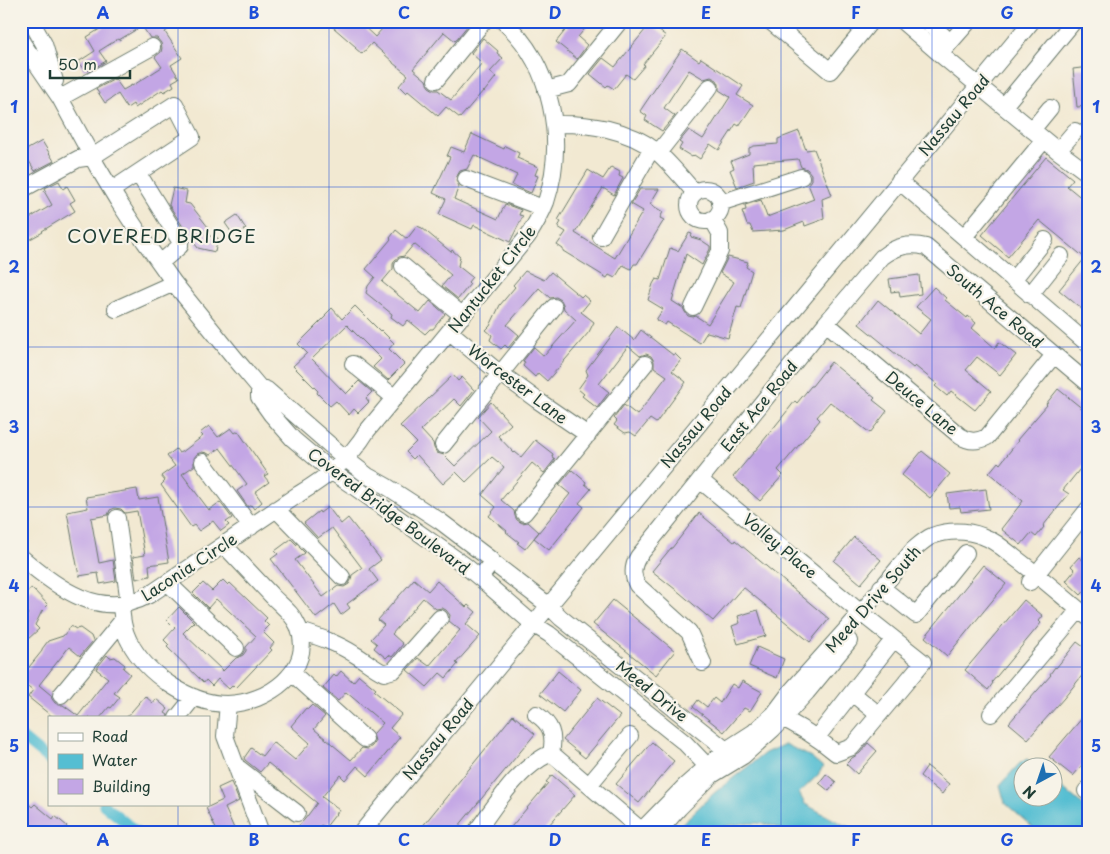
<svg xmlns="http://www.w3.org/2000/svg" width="1110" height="854" font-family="'Playpen Sans',sans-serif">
<rect width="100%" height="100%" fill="#f7f3e8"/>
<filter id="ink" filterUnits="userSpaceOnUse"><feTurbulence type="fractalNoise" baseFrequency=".02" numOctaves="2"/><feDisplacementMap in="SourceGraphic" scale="10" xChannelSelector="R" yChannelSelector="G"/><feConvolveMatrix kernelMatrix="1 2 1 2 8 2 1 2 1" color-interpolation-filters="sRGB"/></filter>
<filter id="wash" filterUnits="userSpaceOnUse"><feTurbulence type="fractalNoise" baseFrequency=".0096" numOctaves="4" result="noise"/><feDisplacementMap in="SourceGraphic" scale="20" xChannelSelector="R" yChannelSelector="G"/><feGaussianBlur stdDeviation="1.12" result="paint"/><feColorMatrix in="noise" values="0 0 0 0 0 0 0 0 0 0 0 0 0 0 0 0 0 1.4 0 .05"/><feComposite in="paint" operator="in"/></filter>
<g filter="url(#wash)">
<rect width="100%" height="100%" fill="#f2e9d2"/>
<path fill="#55bed2" stroke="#3a7e83" d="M785,744L811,757L823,767L818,775L799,793L805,804L842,824L865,833H787C764,816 732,825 707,830L704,833H672L714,793L765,753Z
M1027,759L1036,766H1022V796H1052L1053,780L1089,810V833H1039L1005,803L1000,785L1019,764Z"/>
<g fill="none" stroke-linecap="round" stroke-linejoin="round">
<path stroke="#55bed2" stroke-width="11" d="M21,737L49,760
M104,805L138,833"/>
</g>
<g id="blocks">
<path fill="#c3a6e5" d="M107,21H162L168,30L165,32L182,58L171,65L179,78L172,82L174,86L164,92L162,90L135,108L133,104L127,108L118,94L105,103L96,89L115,79L123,90L132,85V86L162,67L155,57L161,52L162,48L161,43L157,38H150L142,26L119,40L118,39L99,51L106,61L89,71L87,68L84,70L78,62L95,51L87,37L103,27L102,25Z
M326,21H358L375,37L389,21H463L468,25L455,41L444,32L413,69L426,80L427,84L429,87L434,90H438L451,100L482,63L471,53L483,38L498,51L497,53L503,58L490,72L496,77L484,92L483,91L460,118L446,107L438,116L408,91L406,93L399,86L408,75L393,63V62L372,43L362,54L355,48L356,47Z
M561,21H591L578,37L587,45L577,59L556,42L568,27Z
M650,24L666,36L643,64L645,65L633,79L626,74L614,89L608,85L606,87L590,74L603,58L615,67Z
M682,49L699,61L701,58L743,86L737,95L753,105L739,126L736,124L719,150L710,144L700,159L694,155L692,157L679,149L682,144L679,142L689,130L703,139L730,97L719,90V84L717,80L711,77L704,79L689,70L664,108L675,116L662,131L645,120L647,116L640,111Z
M1089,67V106L1077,107L1073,69Z
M799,131L806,150L814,149L832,195L822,199L824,219L805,226L804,222L784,230L753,232L750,225H747L742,211L746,210L745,205L761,200L767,217L814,199L808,184L811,180V174L807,169L801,167L798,159L753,163L754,181L737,187L730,170L734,168L731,161L749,154V148L754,146L778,144V139Z
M472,134L504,149L505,146L519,153L517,158L538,167L535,175L538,176L531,193L512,185L517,175L474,155L467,169L460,171L457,176L456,181L459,186L454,199L498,219L505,204L521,210L519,215L523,216L510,242L474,225L472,229L439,214L446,199L433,193L450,157L447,156L451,147L464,152Z
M42,141L54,161L35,171L29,161L21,165V153Z
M1046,157L1073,179L1067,186L1089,204V315L1059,290L1085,258L1039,220L1008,257L982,235Z
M611,167L620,172L619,176L623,178L614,195L603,188L575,233L615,258L643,211L631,204L640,189H659L650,204L663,212L660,218L664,220L637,264H634L631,269L623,265L615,278L609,275L607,278L563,251V249L557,245L566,232L558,227L561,222L558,220L588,170L603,179Z
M59,181L63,189L67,186L75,200L70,203L75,211L42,231L43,232L21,244V223L52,205L44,191L46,190L45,188Z
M173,188L187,191L185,203L190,204L208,227L206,235L218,238L215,252L198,248L192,240L191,242L190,241L189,236L169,205Z
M237,215L246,229L234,236L225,223Z
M417,226L422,228L451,252L452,250L460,257L458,266L472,277L468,282L470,284L458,299L442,286L451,275L414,244L404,256L399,257L395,260L393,264V269L382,282L420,313L430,301L445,314L433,329H430L425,334L408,320L403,326L391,317L392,314L366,293L368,286L375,277L366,269L391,239L390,238L396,230L407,239Z
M689,233L692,234L691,237L701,240L710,246V249L702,265L686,254L672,301L683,308L685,312L688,316L693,317L696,316L708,324L734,282L720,273L728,257L748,262L746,267L752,271L741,308L737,307L728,338L707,332L700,343L667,322L665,325L656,320L663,309L648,300L653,284L656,279L660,280L670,248L678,251Z
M525,271L544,280L551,272L581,297L583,295L590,301L581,312L594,322L589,332L547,381L538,373L535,377L523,366L525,362L523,361L534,347L544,356L576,320L564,309L563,304L561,300L556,297L550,298L539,288L507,325L519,335L508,348L505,345L501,349L490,340L492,335L486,330L490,326L500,305L515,287L513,285Z
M919,275L921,294L900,297L899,291L891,292L889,279Z
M934,287L946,298L945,300L967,318L968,316L976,323L972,328L995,348L999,342L1016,355L1000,375L977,357L966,370L991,391L975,410L951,391L947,396L935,386L937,384L915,366L913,368L859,324L878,300L919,334L931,319L916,307Z
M355,306L380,331L381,330L394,343L389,349L404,364L388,380L373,367L381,359L347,325L312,359L346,394L359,381L372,392L366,398L369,402L358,413L354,409L349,415L336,401L330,406L317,393L318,391L293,366L307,353L298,344L326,316L325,315L332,308L342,319Z
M618,327L634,340L641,330L673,355L675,354L681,360L672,371L686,382L656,423L650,419L636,436L630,432L625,433L614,425L617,421L614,418L624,405L637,415L667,376L654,367V361L651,356L646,354L640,356L628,346L599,384L609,392L597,408L582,396L584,394L578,389L588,375L586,370Z
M831,362L875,398L873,400L887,411L870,433L830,402L817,417L820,420L778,470L783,475L760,501L733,477L759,446L784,415L795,401L797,403L811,386H812Z
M453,375L458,381L462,377L474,390L461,406L454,399L421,430L433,443L434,448L437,453L444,455L455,466L491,431L478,417L491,402L511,424L498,436L514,453L515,452L521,457L535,440L553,454L552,457L555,459L544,473L532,463L501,500L514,511L515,516L517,520L522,523L528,522L539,532L525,549L517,543L519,542L506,532L507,531L489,516L496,507L482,495L504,467L492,457L466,482L456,472L443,484L417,455L413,459L406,452L416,442L400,426Z
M1058,389L1089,414V468L1084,464L1063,490L1069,494L1043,526L1044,527L1036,537L1031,533L1021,545L1001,529L1023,501L989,473L998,462L1000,464L1018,441L1017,440L1047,405L1046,404Z
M209,426L218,437L231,428L235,433L238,431L268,474L264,476L269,482L255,492L262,502L254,509L251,505L248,507L237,491L247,484L220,448L210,455L207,453L202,452L197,454L194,458V466L182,474L209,510L220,502L232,518L226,522L229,525L221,531L213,521L199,531L194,525L191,527L161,485L165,481L161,476L175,466L167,456L176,449L179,453L185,450L203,436L200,433Z
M922,451L950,474L930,498L902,475Z
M572,470L586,482L585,484L591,489L579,503L584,507L549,550L534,538L570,494L559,485Z
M137,489L139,500L158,497L169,562L149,565L150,576L136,579L133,557L145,555L137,511L125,513L121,509L115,508L110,510L108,515L91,518L99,563L113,560L116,581L100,584L98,573L79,576L67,512L88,508L86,497Z
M986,489L989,509L961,512L960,507L949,508L947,494Z
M328,507L341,524L348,518L381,560L369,569L378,581L347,604L350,608L341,615L334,604L316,618L271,559L278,554L275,551L291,539L305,553L295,560L323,597L338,586L344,587L349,584L351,580L352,575L362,568L332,528L318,538L304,523L319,511L320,513Z
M699,513L734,542L735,540L829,619L810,642L743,587L713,621L680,593L652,571L671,548H672Z
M854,537L881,560L861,584L834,561Z
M1079,557L1089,565V586L1081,595L1066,581L1075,570L1071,566Z
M983,565L1006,584L947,656L925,637Z
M414,579L428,591L437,581L466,607L468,605L476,612L466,624L480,636L456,663L458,664L446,678L440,673L427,687L407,670L418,658L429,666L460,630L449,621L450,615L446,610L442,608L436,609L423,598L392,634L403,644L392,657L389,655L386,658L374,648L377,644L371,639L384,625L378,620Z
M223,580L228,585L230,583L267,618L264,621L269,626L263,632L274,643L270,648L272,650L236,688L233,685L229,689L218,679L212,686L206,680L204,683L167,647L169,645L164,640L175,628L167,620L179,607L194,622L183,633L223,671L236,658L239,657L243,655L246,651V647L256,636L216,599L208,608L193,593L203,583L212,591Z
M21,584L28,591L32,588L48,605L42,611L35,625L39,629L27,640L21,637V620L28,614L21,607Z
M613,600L675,651L656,675L593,624Z
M1024,600L1043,616L1039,621L1041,623L992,682L993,683L988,690L965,670Z
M758,610L766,636L738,644L732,626L740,623L738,616Z
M71,626L76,629L80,628L91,636L93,641L80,656L69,647L39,685L51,695L52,699L55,703L59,705H63L78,716L108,678L96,669L107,655L110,658L115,657L125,665L123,668L130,674L114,693L120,697L111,708L109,707L100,718H54L28,697L33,690L21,681V677L42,651V649L48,641L63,636Z
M1077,642L1089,651V667L1064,698L1028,739L1009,723L1051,675L1050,674L1055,667L1056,668Z
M757,647L784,659L777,678L749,666Z
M341,671L353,682L359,675L376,689L374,691L402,714L390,728L400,737L368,776L357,766L345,780L340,775L322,797L339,810L325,828L321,825L315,833H292L305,819L317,803L268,763L260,772L245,760L244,758L251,748L262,756L273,742L295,760L310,743L291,726L306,708L308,709L312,705L325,716L314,729L351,760L362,748L368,749L372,746L375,741L373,734L383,723L346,692L338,701L323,688L334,675L336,677Z
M558,671L581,690L563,712L540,694Z
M742,681L762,692L750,711L744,708L724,732L693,707L698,700L707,707L714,698L720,703L732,684L738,688Z
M145,696L153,703L156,699L168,709L165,713L168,715L167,718H126Z
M597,698L620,716L585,758L563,740Z
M1089,710V757L1073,776L1049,757Z
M513,715L535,734L453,833H417Z
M652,742L674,761L639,803L616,784Z
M868,743L877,751L857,774L846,764L852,758L860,753Z
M927,766L949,784L942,794L920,776Z
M826,774L836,782L829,791L819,783Z
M552,775L575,795L542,833H506L548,783L546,782Z
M231,782L239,801L225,808L236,833H218L206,808L223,800L218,788Z
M21,797L32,807L35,804L53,819L55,816L67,826L61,833H32L21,824Z"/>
</g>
</g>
<g filter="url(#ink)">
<use href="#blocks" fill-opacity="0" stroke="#69796b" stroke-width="1"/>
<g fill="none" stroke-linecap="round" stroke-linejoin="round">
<g stroke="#69796b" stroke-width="18">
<path id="minor" d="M31,21L44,44L55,81
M770,21L830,71L871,21
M902,21L940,54
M927,21L950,42
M969,21L940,54L1058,151L1089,174
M21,41L60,98L97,166L118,201L145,242L174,283L233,356L259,387L267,390L346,459L368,476L386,486L440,521L490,559L492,562L480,578L463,564L353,486L332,472L293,439L271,414L259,397V387
M436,80L484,21
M546,90L569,84L620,21
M60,98L152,47
M1004,106L1074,21
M554,124C588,123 628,129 656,151C670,163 683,179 695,193
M1032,130L1050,108
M1058,151L1075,131
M658,153L710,87
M138,173L180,241V246L160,263
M466,179L543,208
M899,181L1089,345
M689 205a16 16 0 1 1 32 0a16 16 0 1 1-32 0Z
M21,190L78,159L92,157L175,104L192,137L112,190
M720,203L801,177
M601,237L652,148
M964,237L1044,140
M403,266L463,316
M1013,280L1045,240
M1030,295L1061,256
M693,307L720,251V233L712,219
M116,309L174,283
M826,323L960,436C969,442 977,442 987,437L1054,355
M450,332L492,367L537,400L588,435
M353,364L395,398
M443,445L554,307
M203,462L251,527
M700,480L861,613L923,662L852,747L836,753C817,737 798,725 775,715
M276,509L342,577
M524,513L645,364
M117,518L129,603
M21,557C57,588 101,621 149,595L299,494C327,477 350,459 367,431L528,236C535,225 541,215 546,202C566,141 553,65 503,21
M492,562L548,605L561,618L726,750L733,759
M480,578L533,624L549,634L685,743L707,766L712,775
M1030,582L1089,508
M168,583L236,648
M881,587L916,615L966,553
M121,605C122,617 123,630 129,641C146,674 190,704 227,704C266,704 316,670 298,626C293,614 282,606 273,597C257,580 240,562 224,545
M300,631C319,637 337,643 354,654C365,660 373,668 384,673L394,670L440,618
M703,663L689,632L637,585C632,575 632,567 638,557L826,323L882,257C896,246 909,243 926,247L1089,384
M292,673L365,739
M852,693L879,715
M61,695L122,621
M228,704L225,736L261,833
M991,714L1079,610
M177,718L194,697
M817,737L894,639
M551,753L641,830
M236,766L297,813
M589,785L630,736
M1086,791L1089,788
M361,833L1032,21
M475,833C497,804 516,769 551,753C555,735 551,724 536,714
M639,833L685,786L726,750L754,732L774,714L792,690L861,613L913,550C919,545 925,539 932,536C947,530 967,530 982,536C994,540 1004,549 1014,557C1040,576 1064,598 1089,618
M657,833L679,808L712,775L743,756L773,729L807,692L849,641"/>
</g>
<use href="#minor" stroke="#fff" stroke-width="16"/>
</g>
</g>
<path fill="none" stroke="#1d4ed8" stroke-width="1" stroke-opacity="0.55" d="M178,21V718M329,21V833M480,21V833M630,21V833M781,21V833M932,21V833M21,187H1089M21,347H1089M21,507H1089M21,667H1089M178,805V833"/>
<g text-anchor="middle" stroke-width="4.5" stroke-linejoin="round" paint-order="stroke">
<g font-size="16" fill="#1f3d34" stroke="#f7f3e8">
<text transform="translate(954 115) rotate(-50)" y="6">Nassau Road</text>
<text transform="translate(492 279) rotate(-52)" y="6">Nantucket Circle</text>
<text transform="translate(995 306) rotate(40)" y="6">South Ace Road</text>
<text transform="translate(518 384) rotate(37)" y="6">Worcester Lane</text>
<text transform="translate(922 403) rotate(40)" y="6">Deuce Lane</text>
<text transform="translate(759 406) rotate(-51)" y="6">East Ace Road</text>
<text transform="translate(696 427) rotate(-50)" y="6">Nassau Road</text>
<text transform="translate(389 511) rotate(37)" y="6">Covered Bridge Boulevard</text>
<text transform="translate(780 546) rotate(40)" y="6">Volley Place</text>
<text transform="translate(189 567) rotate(-33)" y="6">Laconia Circle</text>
<text transform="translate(873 599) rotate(-49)" y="6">Meed Drive South</text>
<text transform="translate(652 691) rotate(39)" y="6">Meed Drive</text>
<text transform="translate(438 739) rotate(-50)" y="6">Nassau Road</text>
</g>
<g font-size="19" letter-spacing="1" fill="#1f3d34" stroke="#f7f3e8">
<text x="162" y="243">COVERED BRIDGE</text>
</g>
</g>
<rect width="1110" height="854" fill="none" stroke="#f7f3e8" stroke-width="55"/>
<rect x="48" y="716" width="162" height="90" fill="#f7f3e8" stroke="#a1aaa0"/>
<rect x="58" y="733" width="25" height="8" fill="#ffffff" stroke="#a1aaa0"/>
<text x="92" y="742" font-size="15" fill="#1f3d34">Road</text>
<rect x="58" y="754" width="25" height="15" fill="#55bed2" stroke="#a1aaa0"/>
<text x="92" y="766" font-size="15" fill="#1f3d34">Water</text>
<rect x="58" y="779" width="25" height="15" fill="#c3a6e5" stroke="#a1aaa0"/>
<text x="92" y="792" font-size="15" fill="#1f3d34">Building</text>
<g transform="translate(1038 782) rotate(220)"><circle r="24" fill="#f7f3e8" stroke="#a1aaa0"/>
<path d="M0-4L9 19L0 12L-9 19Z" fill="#1f6fb2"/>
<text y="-8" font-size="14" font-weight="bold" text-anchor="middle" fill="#1f3d34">N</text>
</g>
<path d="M50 70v8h80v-8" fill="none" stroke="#1f3d34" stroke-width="2.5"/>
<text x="58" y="70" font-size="15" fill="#1f3d34" stroke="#f7f3e8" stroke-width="4" paint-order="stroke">50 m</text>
<rect x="28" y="28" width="1054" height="798" fill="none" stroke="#1d4ed8" stroke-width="2"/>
<g font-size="16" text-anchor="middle" font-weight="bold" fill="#1d4ed8">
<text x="103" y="19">A</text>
<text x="254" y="19">B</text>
<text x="404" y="19">C</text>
<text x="555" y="19">D</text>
<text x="706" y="19">E</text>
<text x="856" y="19">F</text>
<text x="1007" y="19">G</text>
<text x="14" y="113">1</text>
<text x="1096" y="113">1</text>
<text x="14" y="273">2</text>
<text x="1096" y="273">2</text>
<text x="14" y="433">3</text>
<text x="1096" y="433">3</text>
<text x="14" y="592">4</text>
<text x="1096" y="592">4</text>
<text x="14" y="752">5</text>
<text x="1096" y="752">5</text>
<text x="103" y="846">A</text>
<text x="254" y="846">B</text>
<text x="404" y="846">C</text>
<text x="555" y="846">D</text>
<text x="706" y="846">E</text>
<text x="856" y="846">F</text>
<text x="1007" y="846">G</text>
</g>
</svg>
